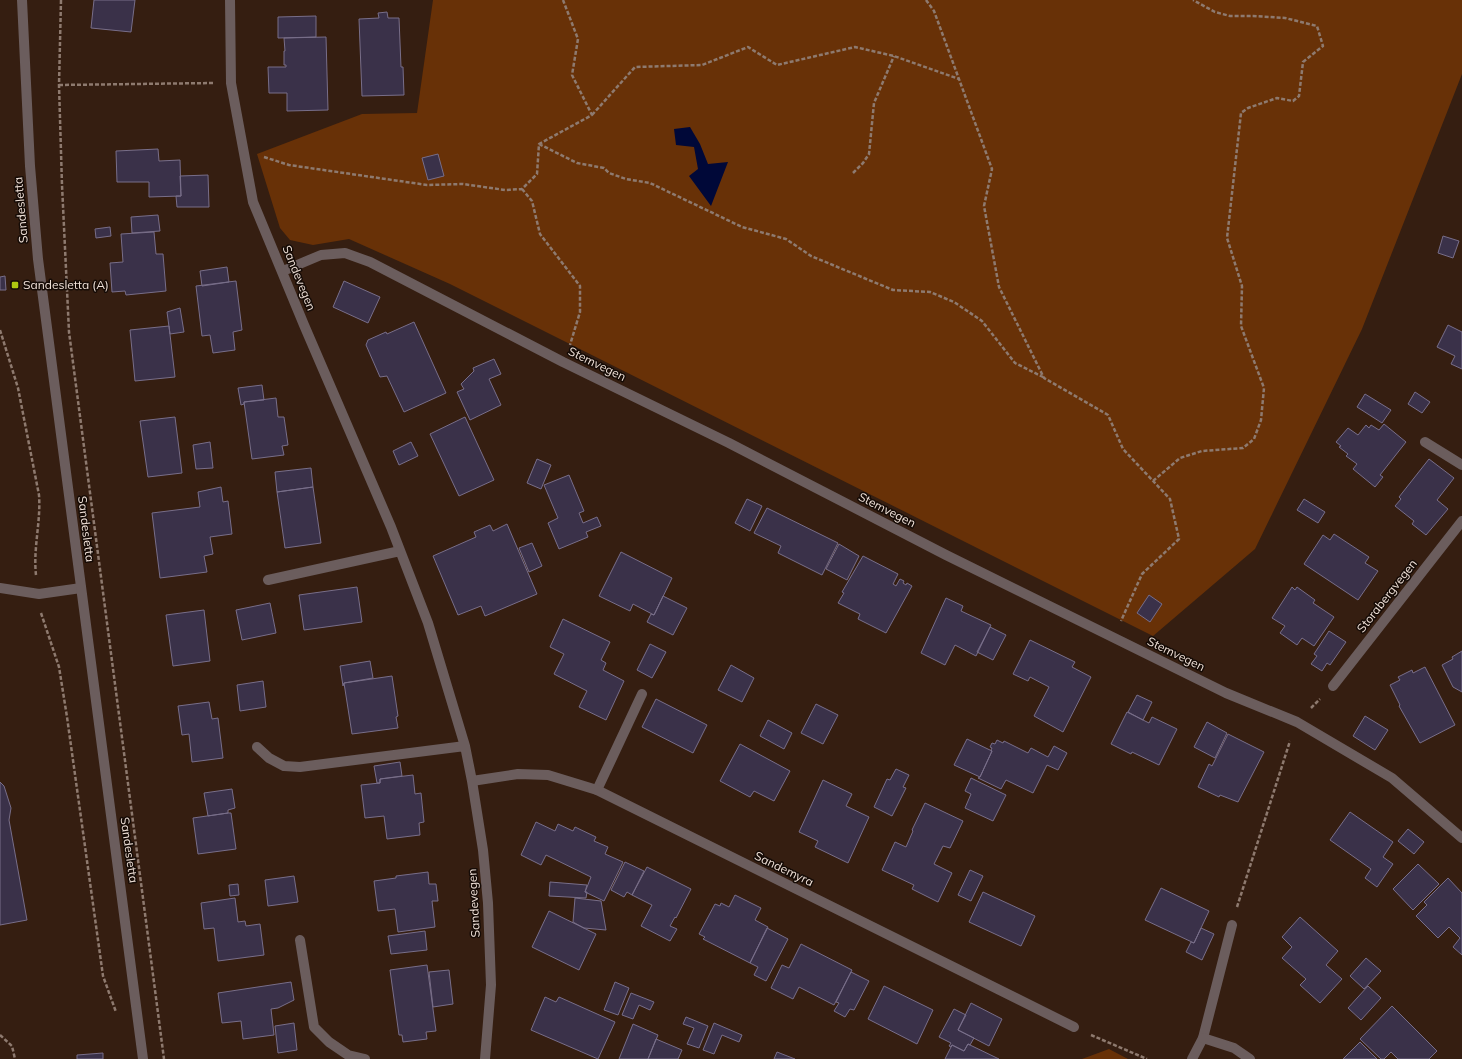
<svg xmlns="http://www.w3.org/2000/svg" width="1462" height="1059" font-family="Mulish,sans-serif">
<rect width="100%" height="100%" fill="#351e11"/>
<path fill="#683107" d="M433,0H1462V74L1362,329L1255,549L1153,636L450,284L349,239L313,245L290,240L280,228L257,154L362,114L417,113Z
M1109,1049L1128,1059H1082Z"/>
<path fill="#000838" d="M690,127L700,144L708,164L728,162L711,206L689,176L698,169L694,147L676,145L674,129Z"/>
<path fill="#3a3149" stroke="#786e89" d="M94,0H135L131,32L91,28Z
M387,12L388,18H399L401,67H403L404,95L362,96L359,19L379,18L378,13Z
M316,16V37L278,38V17Z
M326,37L328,110L287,111V93H269L268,67H286V65H284V51H285L284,38Z
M158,149L159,161L180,160L181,196L149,197V182H117L116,151Z
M438,154L444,176L428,180L422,158Z
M208,175L209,207H177L176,196H181L180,176Z
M158,215L160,231L132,233L131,217Z
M110,227L111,236L96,238L95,229Z
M154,232L156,254H163L166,291L126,295L125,291L112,292L110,263L123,262L121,234Z
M1443,236L1459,241L1453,258L1438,253Z
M227,267L229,282L202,286L200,271Z
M5,276L6,290H0V277Z
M236,281L242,330L233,332L235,350L213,353L210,335L202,336L196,286Z
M344,281L380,297L368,323L333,307Z
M180,308L184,332L170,334L167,312Z
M414,322L446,393L404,412L387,376L380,377L366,345L368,340L386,332L387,334Z
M1448,325L1462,332V369L1451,364L1455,356L1437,347Z
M169,326L175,377L135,381L130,330Z
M494,359L501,374L489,379L501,405L470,420L457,392L464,389L461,384L474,371L473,368Z
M262,385L264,400L244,402V404L241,405L238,388Z
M1415,392L1430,402L1422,413L1408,404Z
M1365,394L1391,410L1382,423L1357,407Z
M276,398L278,417H284L288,445L282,446L284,455L252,459L244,402Z
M175,417L182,473L148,477L140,421Z
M465,417L494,480L459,496L430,434Z
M1384,424L1406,442L1380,475L1383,477L1375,487L1353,469L1357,464L1346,456L1348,454L1339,447L1341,446L1336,442L1348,428L1358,435L1366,425L1369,428L1371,425L1379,430Z
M210,442L213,468L196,469L193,445Z
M411,442L418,456L399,465L393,451Z
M537,459L551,465L541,489L527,483Z
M1429,459L1454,478L1437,500L1448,509L1426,535L1412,524L1414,521L1395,506L1401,499L1399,497Z
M311,468L313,487L277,492L275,472Z
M569,475L584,511L579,513L583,523L597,517L601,526L586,532L588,537L559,549L548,523L558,518L544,485Z
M221,487L223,502L228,501L232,534L210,537L213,554L204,556L207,572L160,578L152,513L200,507L198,492Z
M313,487L321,543L285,548L277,492Z
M747,499L762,506L750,531L735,523Z
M1304,499L1325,512L1318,523L1297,510Z
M767,508L838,543L822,575L778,553L781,546L754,533Z
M507,524L537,594L485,616L481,606L458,615L433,556L476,537L474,532L490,525L493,531Z
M1334,534L1369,557L1365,563L1378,571L1358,600L1304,564L1323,535L1330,540Z
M532,543L542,566L529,572L519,548Z
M839,544L859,556L847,580L826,569Z
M621,552L672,578L654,615L633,604L630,611L599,596Z
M863,556L898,574L893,584L896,586L900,579L904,581L903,583L906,585L907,583L912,586L886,633L858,619L860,614L838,603L844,593L842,592Z
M357,587L362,622L304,630L299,595Z
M1292,587L1295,590L1297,587L1315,600L1313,603L1334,617L1314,646L1302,638L1297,645L1280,633L1285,626L1272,618Z
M1149,595L1162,604L1150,622L1137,613Z
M663,596L687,608L673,635L647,622L651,614L654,615Z
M946,598L963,606L961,611L991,625L976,656L955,645L945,665L921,653Z
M270,603L276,633L242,640L236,610Z
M204,610L210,661L173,666L166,615Z
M563,619L610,642L601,660L606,663L603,670L624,681L606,720L579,707L587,691L554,674L564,654L550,647Z
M990,627L1006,635L993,660L977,652Z
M1329,631L1346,642L1330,665L1327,663L1322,671L1311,664L1317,656L1314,654Z
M1030,640L1075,662L1072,667L1091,677L1063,732L1034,716L1049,687L1030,677L1028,681L1013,674Z
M650,644L666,652L652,678L637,670Z
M1462,651V692L1453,687L1442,665L1453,659L1452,657Z
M370,661L373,678L344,683L343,686L340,666Z
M731,665L754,678L742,702L718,690Z
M1425,667L1455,725L1420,743L1399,706L1400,705L1390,685L1400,680L1398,677L1412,670L1413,673Z
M392,676L398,716L396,717L398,728L352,734L344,683Z
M263,681L266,707L240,711L237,685Z
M1137,695L1152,702L1143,720L1128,712Z
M656,699L707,725L693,753L642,727Z
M209,702L212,719L218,718L223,758L192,762L189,734L182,735L178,706Z
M816,704L838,715L823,744L801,733Z
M1127,712L1149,723L1152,717L1177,729L1159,765L1132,752L1131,754L1111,744Z
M1365,716L1388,730L1375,750L1353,736Z
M768,720L792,733L784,749L760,736Z
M1207,722L1227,733L1215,758L1194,747Z
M1228,734L1264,752L1238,802L1220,795L1219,797L1198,787L1209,764L1212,766Z
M967,739L992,751L980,777L954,765Z
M997,740L1003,743L1004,741L1028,753L1031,748L1048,757L1054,746L1067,753L1058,770L1047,765L1033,793L1006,780L1001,789L978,778L980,777L992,751L991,750L992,748L990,747L992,743L995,744Z
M740,744L790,771L774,801L754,791L750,797L720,781Z
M400,762L402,776L380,779V783H377L374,766Z
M896,769L909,775L903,787L906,788L892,816L874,807L887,779L890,780Z
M413,775L415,794L421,793L424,822L419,823L420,835L387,839L384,816L365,818L361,785L380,783V779Z
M971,778L1006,795L993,821L965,808L971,794L965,791Z
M823,780L852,794L846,806L869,817L848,863L815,847L818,841L799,832Z
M0,782L4,786L11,808L9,820L27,920L0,925Z
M232,789L235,808L228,810V813L208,816L204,793Z
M925,803L963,821L950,848L943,846L934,864L952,873L938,902L912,889L914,885L882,870L895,842L906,847L913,831L912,830Z
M1350,812L1393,842L1383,857L1393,864L1377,887L1365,878L1371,869L1330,840Z
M228,813H231L236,849L198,854L193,818Z
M536,822L555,831L558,824L573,831L575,827L596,837L594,841L608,847L605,854L623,862L604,901L585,892L591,877L546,855L541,865L521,855Z
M1408,829L1424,842L1414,854L1398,841Z
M625,862L644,871L632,895L627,892L624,897L611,890Z
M1418,864L1439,884L1413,910L1393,889Z
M647,867L691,889L676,918L675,917L670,926L677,929L670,941L641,926L652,905L632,895Z
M970,870L983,876L971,901L958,895Z
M428,872L429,884H436L438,901H432L435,927L398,932L395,909L378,911L374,881L396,878V876Z
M294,876L298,902L268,906L265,880Z
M1448,878L1462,893V955L1453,947L1460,938L1449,927L1438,938L1416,916L1427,905L1424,902Z
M550,882L587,885L585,892H587L586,898L549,896Z
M238,884L239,895L230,896L229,885Z
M1161,888L1209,911L1194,943L1145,920Z
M983,892L1035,916L1021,946L969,922Z
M735,895L761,908L755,920L768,927L750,963L703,939L705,937L699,934L715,904L720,906L721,903L729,907Z
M235,898L238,922L245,921L246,926L260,924L264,955L218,961L214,928L204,929L201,903Z
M575,898L601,901L606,930L584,928L573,922Z
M549,911L596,934L579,970L532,947Z
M1300,917L1338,951L1326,965L1342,979L1320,1003L1300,985L1306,979L1282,958L1292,947L1282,937Z
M767,928L788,939L766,981L754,975L758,967L750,963Z
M1201,928L1214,934L1202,960L1186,952L1191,942L1194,943Z
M425,931L427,950L391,954L388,936Z
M801,944L852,970L834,1005L799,987L793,999L771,988L782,965L789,968Z
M1366,958L1381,971L1364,989L1350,976Z
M427,965L436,1031L426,1032L427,1039L403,1042L402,1035H399L390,970Z
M449,970L453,1004L433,1007L429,972Z
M851,972L869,981L854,1010L850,1009L845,1017L834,1011L839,1003L836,1002Z
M291,982L294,1000L278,1008L271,1009L274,1035L243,1039L241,1021L222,1023L218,993Z
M615,982L629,988L618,1015L604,1010Z
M884,986L933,1010L917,1044L868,1019Z
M1368,986L1381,998L1361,1020L1348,1008Z
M631,993L654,1002L650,1010L639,1005L633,1019L622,1015Z
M545,997L556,1002L559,997L615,1022L598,1059L531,1030Z
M971,1003L1002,1019L989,1046L958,1030Z
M1392,1006L1437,1051L1429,1059H1398L1391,1052L1384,1059H1381L1360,1039Z
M954,1009L966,1015L958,1030L974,1038L970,1045L968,1044L964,1051L952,1045L951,1047L949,1046L951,1043L939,1037Z
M686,1017L708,1026L699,1048L687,1044L694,1028L683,1024Z
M294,1023L297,1050L278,1053L275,1026Z
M714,1023L742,1035L739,1042L722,1035L714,1054L703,1050Z
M633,1024L658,1035L648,1059H619Z
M656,1039L682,1050L678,1059H648Z
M1360,1042L1377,1059H1343Z
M968,1044L970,1045L999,1059H945L952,1045L964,1051Z
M777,1052L795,1059H774Z
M103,1053V1059H77V1055Z"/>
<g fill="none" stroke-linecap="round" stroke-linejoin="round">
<path stroke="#8e7a6f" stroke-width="2.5" stroke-dasharray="4 2" stroke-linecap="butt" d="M61,0L59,85L62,185L69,332L164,1059
M926,0L934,11L992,169L984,206L999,287L1044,378L1108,415L1123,449L1170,499L1179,539L1142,574L1121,621
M59,85L213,83
M592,115L635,67L702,65L748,47L777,65L855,47L894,56L959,79
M539,144L577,163L604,168L609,173L626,179L650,183L742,227L786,239L811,256L893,290L930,292L954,302L982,321L1015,363L1043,377
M264,157L289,165L427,185L463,184L505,190L522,189L537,174L539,144L592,115L572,75L578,39L563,0
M853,173L863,163L869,154L874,103L894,56
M522,189L532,201L540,234L580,286V312L570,345
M0,330L18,388L39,495C41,522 33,548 36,575
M1153,481L1180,458L1202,451L1243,448L1254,439L1261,420L1264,388L1241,326L1242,286L1227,238L1241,113L1248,108L1277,98L1293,101L1299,96L1303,62L1323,46L1317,26L1285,18L1253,16H1230L1215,12L1193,0
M41,613L59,667L67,717L103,976L116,1012
M1311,708L1320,699
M1237,907L1290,741
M0,1035L12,1046L15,1059
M1091,1035L1147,1059"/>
<path stroke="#6b5d5d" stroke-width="10" d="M1425,442L1462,465
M0,588L39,594L81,588
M597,790L642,694
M1192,1059L1203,1038L1232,925"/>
<path stroke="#6b5d5d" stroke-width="10" d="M230,0L231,83L253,202L304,325L391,527L428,623L465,746L472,781L483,850L488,903L491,985L485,1059
M283,271L321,255L345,253L370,262L563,362L729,443L946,555L1226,693L1297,722L1392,778L1462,838
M268,580L400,551
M1333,686L1462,521
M257,747L269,758L284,766L300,767L465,746
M472,781L518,774L548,775L597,790L1074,1027
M300,940L314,1027L329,1042L348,1055L365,1059
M1203,1038L1234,1048L1250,1059"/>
<path stroke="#6b5d5d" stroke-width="10" d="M22,0L30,166L38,259L143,1059"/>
</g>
<rect fill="#acc611" stroke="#150b06" stroke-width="1.5" x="11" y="281" width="8" height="8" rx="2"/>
<g text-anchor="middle" stroke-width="3" stroke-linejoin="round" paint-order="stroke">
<g font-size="12" fill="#f1e2d9" stroke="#150b06">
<text transform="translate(21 210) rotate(-95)" y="4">Sandesletta</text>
<text transform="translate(299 278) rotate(68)" y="4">Sandevegen</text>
<text transform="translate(597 364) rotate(26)" y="4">Stemvegen</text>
<text transform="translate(887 510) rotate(27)" y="4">Stemvegen</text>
<text transform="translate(86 529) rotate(83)" y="4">Sandesletta</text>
<text transform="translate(1387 596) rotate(-52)" y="4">Storabergvegen</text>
<text transform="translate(1176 654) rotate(26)" y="4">Stemvegen</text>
<text transform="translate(129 850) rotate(82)" y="4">Sandesletta</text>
<text transform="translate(784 869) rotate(26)" y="4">Sandemyra</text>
<text transform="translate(474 903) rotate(-93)" y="4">Sandevegen</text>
</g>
<g font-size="12" fill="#f1e2d9" stroke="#150b06" text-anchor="start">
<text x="23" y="289">Sandesletta (A)</text>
</g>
</g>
</svg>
